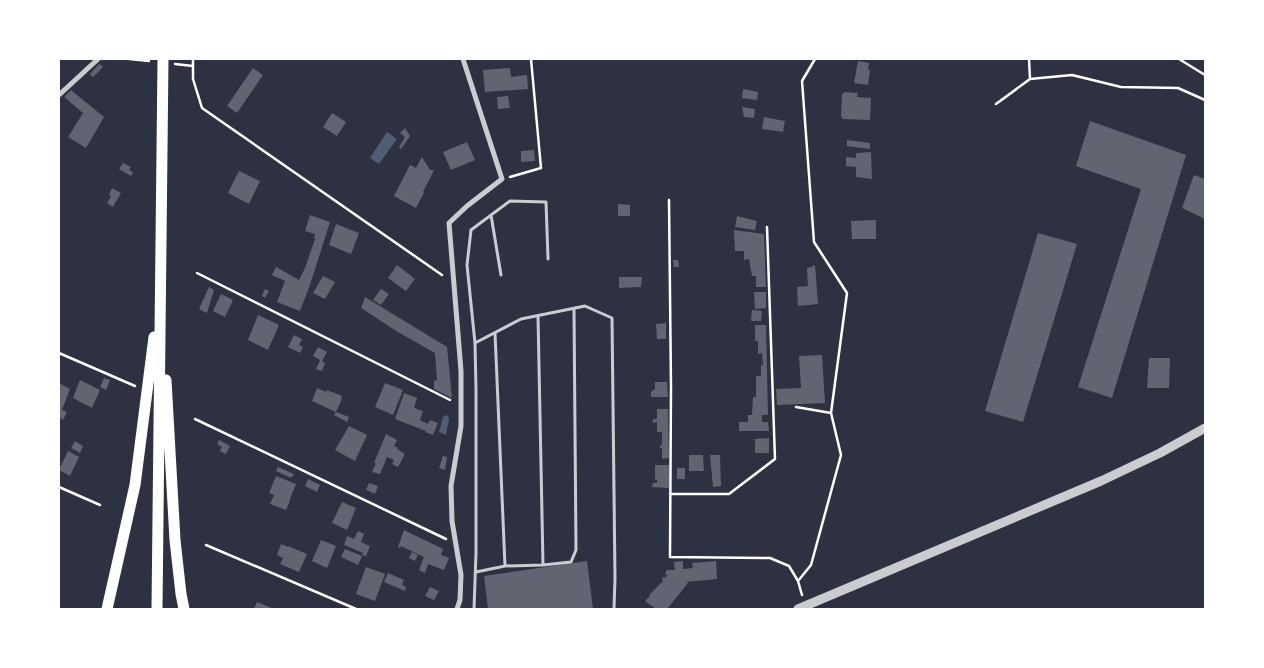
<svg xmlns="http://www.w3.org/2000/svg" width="1264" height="668" font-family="Cabin,sans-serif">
<rect width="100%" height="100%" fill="#2d3142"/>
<path fill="#4f5d75" d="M387,132L397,139L379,164L370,158Z
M446,415L448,416L449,419L446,435L439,432L443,417Z"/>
<path fill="#626471" d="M858,61L869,63L868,70H870L868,85L854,83Z
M99,64L103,67L93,77L90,74Z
M253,68L263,75L237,113L227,106Z
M510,68L511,77L527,75L528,89L485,92L483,70Z
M743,89L758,92L757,100L742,98Z
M71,90L104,117L86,148L68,137L83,113L64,97Z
M845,92L858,93L857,97L871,98L870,120L843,119L841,116L842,94Z
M508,96L510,108L498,109L497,97Z
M742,107L755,109L754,118L744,117Z
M332,113L346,122L337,136L323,127Z
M764,117L785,121L783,132L762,129Z
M1090,121L1186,155L1112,398L1078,387L1141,189L1076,166Z
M405,128L410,136L401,149L399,147L405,137L400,133Z
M847,140L870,143V149L847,146Z
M467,142L475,160L451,170L443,152Z
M534,150L535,161L521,162V151Z
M871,152L872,179L856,177V167L846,166V157L856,158V153Z
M422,157L430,170H434L423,192L424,193L416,208L394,196L410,165L416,168Z
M123,163L131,167L129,170L133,172L131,176L119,169Z
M239,171L260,181L249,204L228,193Z
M1194,175L1205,179V219L1182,208Z
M112,188L121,193L113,207L107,203L111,196L109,195Z
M618,204L630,205V216H618Z
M310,215L330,222L310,285L300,311L277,302L285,281L272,275L276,267L299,280L305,268L315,239L314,238L315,234L305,231Z
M737,216L757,221L755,230L735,227Z
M876,220V239H852L851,221Z
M336,224L359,233L351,254L329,245Z
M734,230L764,234L766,287H756V276H752L749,259L744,260V251H735Z
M1038,233L1077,244L1023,422L985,411Z
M673,260H678L679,267H674Z
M397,265L415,279L406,291L388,278Z
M815,265L818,304L798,306L797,287L808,286L807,268L812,267V266Z
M323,276L335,282L325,299L313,293Z
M619,277H642L641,287L619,288Z
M209,287L214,290L207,313L199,309Z
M265,289L269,291L265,298L262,296Z
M381,289L389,294L381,305L373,300Z
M754,292H766V308L755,309Z
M221,294L233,300L225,317L213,311Z
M365,297L447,347L452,398L434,389V381L437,380L435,353L398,332L361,308Z
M752,310L762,311L761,321H751Z
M258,315L279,325L268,350L248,340Z
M666,323V339H657L656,324Z
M755,325H766V326L768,415H762V422H768L769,431H739V422H748V415H752L753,397H756V376H761V365L763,366L762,353L758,354V341H755Z
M294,335L302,339L299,345L303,347L300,353L288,347Z
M318,347L327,352L322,361L325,363L322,371L316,369L320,360L313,356Z
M822,355L825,403L777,405L776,389L801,388L799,356Z
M1149,358H1170L1169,388H1147Z
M104,378L110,380L106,390L100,387Z
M80,380L100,390L92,408L73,398Z
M655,382H667L668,397H651V392L655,389Z
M59,383L70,389L62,410L67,412L63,420L59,417Z
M385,383L403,390L393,415L375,407Z
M317,388L326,392L327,390L342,396L341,399H342L336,412L312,401Z
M404,393L417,398L414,408L423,411L420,420L428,424L430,420L438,423L433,435L425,432L426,431L395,419Z
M657,409H668L669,458L662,459V448H660V445H662V432H657V422L653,423V419H657Z
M336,412L349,417L347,422L334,415Z
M349,426L367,435L355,461L335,450Z
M386,434L397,440L394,446L398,448L397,449L405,454L398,467L392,464L394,460L387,457L380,474L372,472L376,463H374Z
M769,438V453H755V439Z
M219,440L230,446L226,454L220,451L222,447L217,444Z
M75,441L83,446L80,453L71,448Z
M68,451L79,457L70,476L59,470Z
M689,455H703L704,471H689Z
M710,455H720L721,486L713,487Z
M443,456L447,457L445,470L439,468Z
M655,465H669V488L652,487L653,483H657V480H655Z
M278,467L294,474L291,478L276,471Z
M677,468H685V479H677Z
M276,476L296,484L289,501H290L286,510L270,504L274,495L269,493Z
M308,479L320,485L317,492L305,486Z
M369,483L378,486L375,494L366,490Z
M342,502L356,508L347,530L332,523Z
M404,530L443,549L441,555L449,558L444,570L428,564L425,573L419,570L424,557L401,546L400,548L398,547Z
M358,531L364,534L361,542L370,546L366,556L362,555L363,553L344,545L347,536L354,539Z
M321,540L336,546L327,568L312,561Z
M281,544L288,547V546L307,554L299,572L280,564L283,558L277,555Z
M345,549L362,556L358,565L341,557Z
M412,552L418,555L415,561L409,558Z
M587,561L593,609H488L484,576Z
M683,561V569L693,568L692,563L716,561L717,579L686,582L688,583L667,609H656L645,601L650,596L649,595L663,581L662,580L663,577L665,578L667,575L665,573L667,570H675L674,562Z
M366,567L385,574L375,601L356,594Z
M388,573L404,580L402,585L406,587L405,591L384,582Z
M430,587L439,591L434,600L425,596Z
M257,602L274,609H254Z"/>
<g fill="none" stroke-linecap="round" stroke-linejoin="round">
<path stroke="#fff" stroke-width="2.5" d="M129,59L149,61
M193,59V79L202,108L442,275
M815,59L802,81L814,242L847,293L831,413
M1029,59L1030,79
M1179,59L1205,75
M175,64L193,66
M996,104L1030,79L1072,75L1121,87L1178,88L1205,100
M510,177L541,168L531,59
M669,200L671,386L670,557L770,558L789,566L798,581L802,595
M197,273L450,400
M59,353L135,386
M796,407L831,413L841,455L811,565L798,581
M195,419L446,539
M59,487L100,505
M670,494H729L775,459L767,227
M206,545L356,609"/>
<path stroke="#caccd0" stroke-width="3" d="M491,215L501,275
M538,316L543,565
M495,333L505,566
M475,343L521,319L585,306L612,318L615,578L614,609
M476,572L505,566L543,565L571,562L576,550L574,309
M474,609L476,553V389L475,343L467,265L471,230L510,201L546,202L548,259"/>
<path stroke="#caccd0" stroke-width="5" d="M59,95L98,59
M457,609L460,600L461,575L452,521L451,486L461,426V371L449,223L467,206L502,179L463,59"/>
<path stroke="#caccd0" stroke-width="9" d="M798,609L1101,481L1160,453L1205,428"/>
<path stroke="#fff" stroke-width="11" d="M166,380L175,540L181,594L184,609
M107,609L135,485L154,337
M157,609L163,59"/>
</g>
<rect width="1264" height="668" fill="none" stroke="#ffffff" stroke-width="120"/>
</svg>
